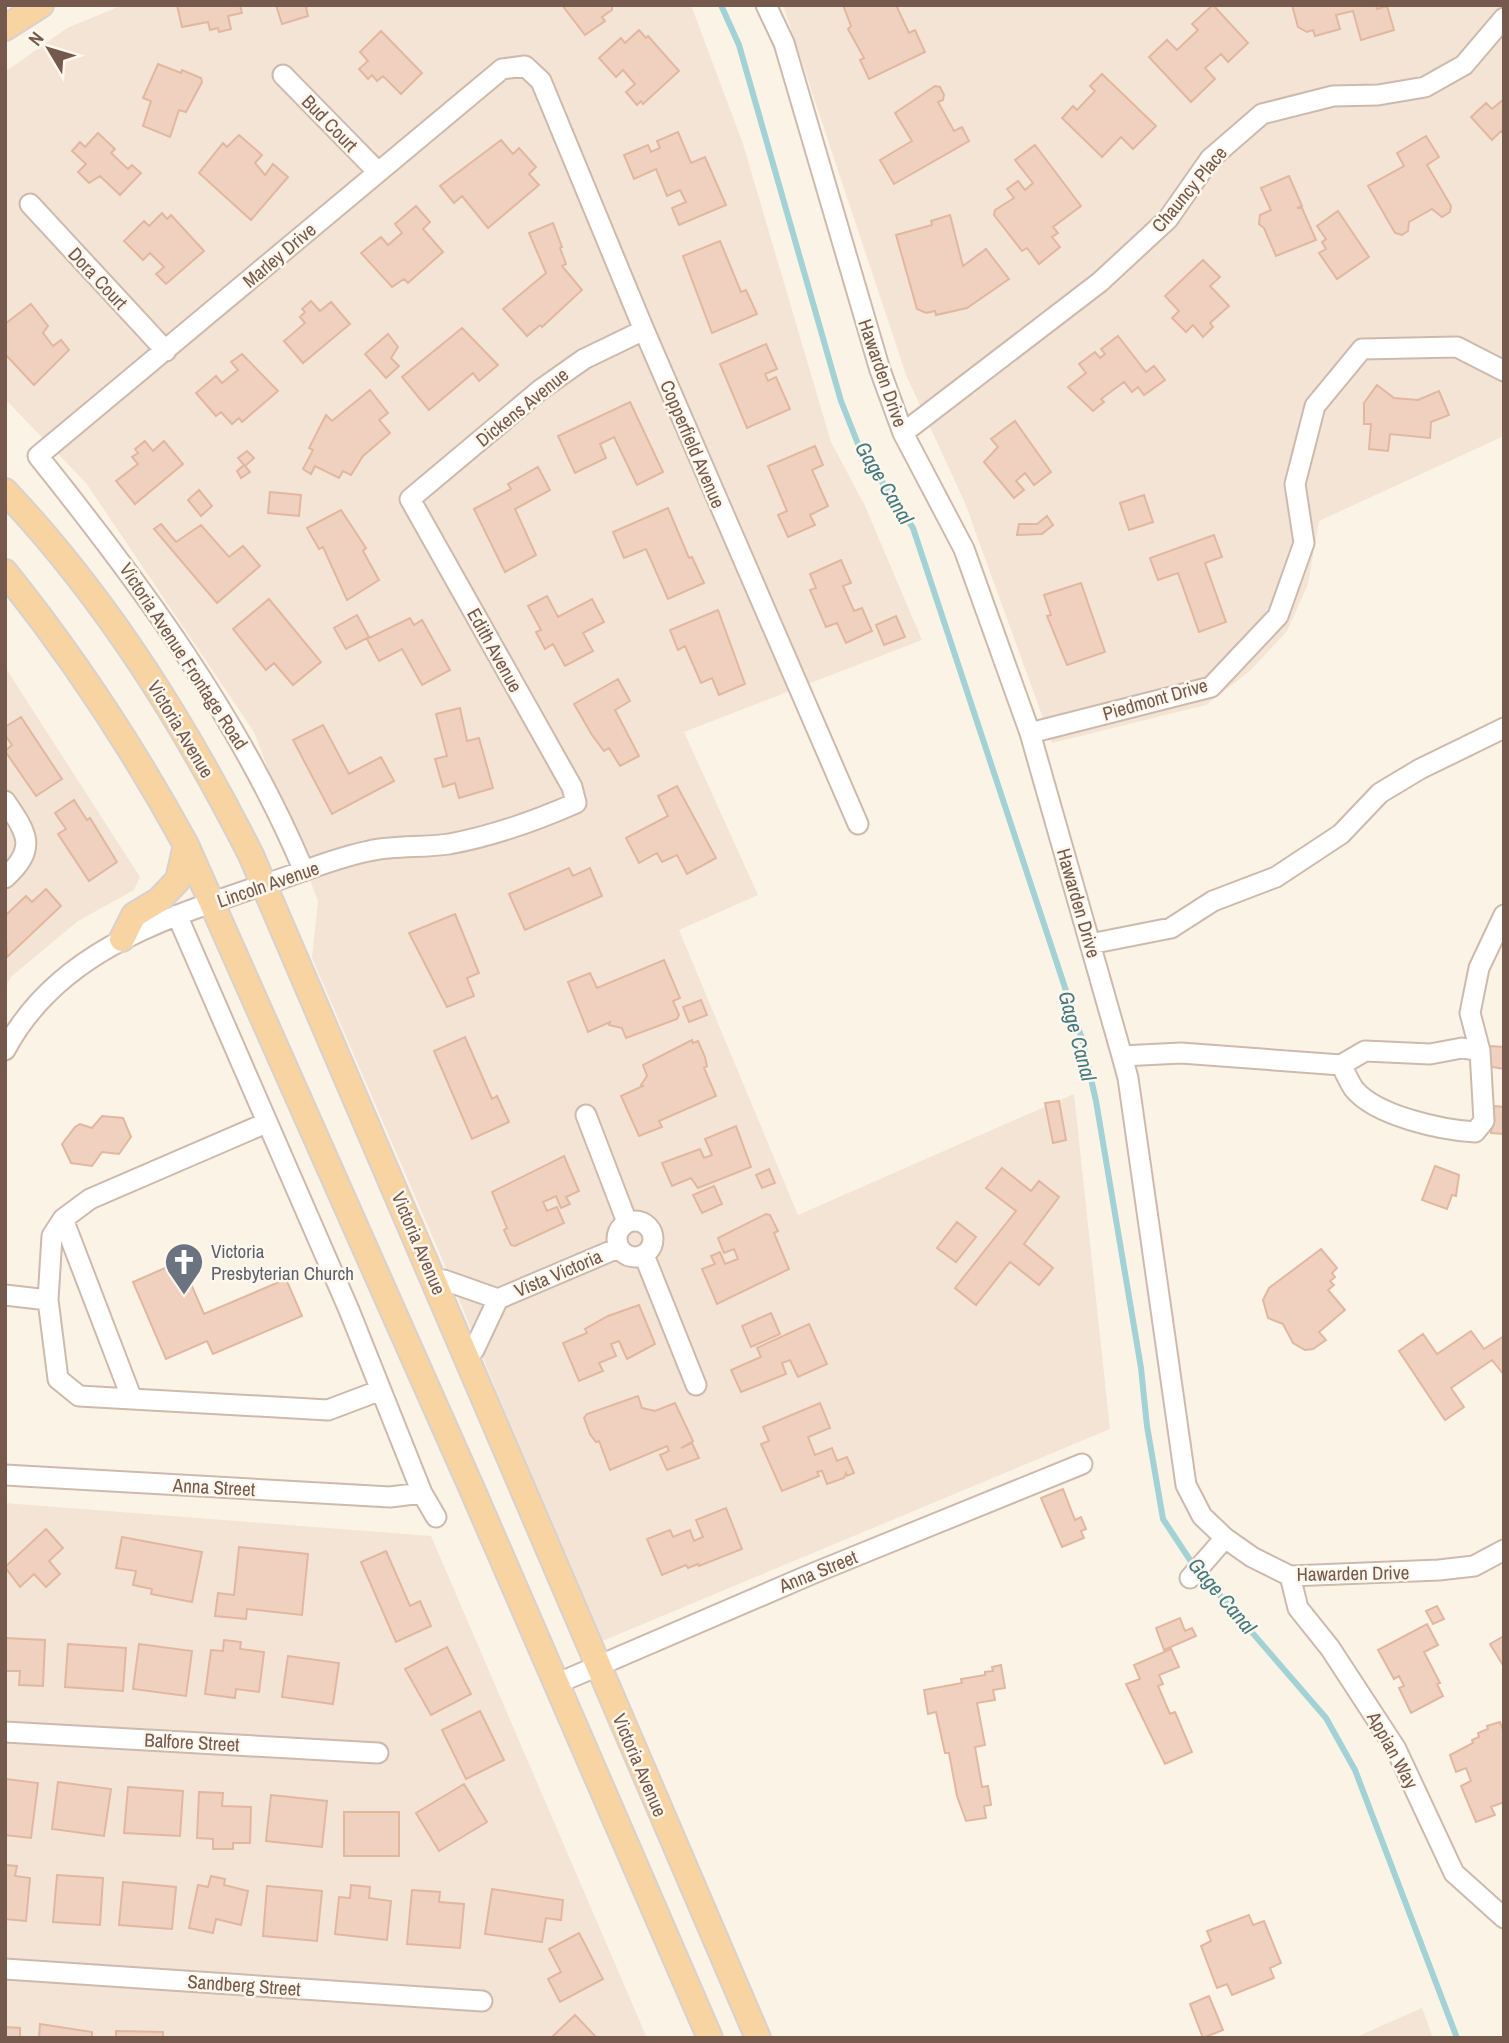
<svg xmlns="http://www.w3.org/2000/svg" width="1509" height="2043" font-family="'Archivo Narrow',sans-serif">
<rect width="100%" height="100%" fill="#fcf3e7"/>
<path fill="#f3e4d6" d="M123,5H691L743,144L831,442L865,506L922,640L684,732L758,895L679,930L798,1215L1074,1094L1110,1429L600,1642L443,1261L312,958L318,901L254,732L86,483L5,399V72L67,28Z
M783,5H1504V436L1319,521L1308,584L1287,631L1251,670L1206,705L1052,743L965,503L906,375Z
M5,667L140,877L134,890L78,921L12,976L5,987Z
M5,1503L431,1536L647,2038H5Z
M1422,2008L1433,2038H1354Z"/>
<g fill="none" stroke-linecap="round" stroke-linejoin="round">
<path stroke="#a2d1d6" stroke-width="6" d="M721,5L739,45L841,401L860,449L913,528L1082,1039L1096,1101L1141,1368L1147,1426L1163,1519L1192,1563L1326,1718L1355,1770L1457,2038"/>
</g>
<path fill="#f0d1bf" stroke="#e2b7a0" stroke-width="2" d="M177,5H240L242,13L228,16L231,29L219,32L218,28L210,30L208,22L182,27Z
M276,5H311L306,7L308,16L282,24Z
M562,5H612V10L602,17L605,21L585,35Z
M843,5H896L909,33L915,30L925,52L869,79L860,60L864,58L848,29L851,26Z
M1213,5L1248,43L1228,62L1221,54L1205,68L1215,79L1191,102L1149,57L1167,40L1177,50L1198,30L1192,24Z
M1292,5H1376L1377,9L1387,6L1394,30L1361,40L1353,11L1336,15L1340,29L1315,36L1313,30L1307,32L1298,27Z
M639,30L646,38L648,36L679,71L643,104L641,101L637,105L626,92L635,84L623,70L616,77L599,58L621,38L625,43Z
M381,31L422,73L401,94L383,76L377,81L372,75L368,79L359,69L368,61L360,52Z
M158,64L181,73L182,70L201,78L202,82L186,112L179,110L170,137L143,126L151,101L143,98Z
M1102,74L1156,126L1133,149L1121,137L1102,157L1062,118L1073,106L1077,110L1095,91L1090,86Z
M935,86L940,87L944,95L943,100L938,102L954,131L962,127L969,141L894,184L880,160L912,141L895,113Z
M1504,99V135L1501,131L1492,140L1471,117L1486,103L1492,109Z
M678,132L691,163L705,157L726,205L679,225L672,208L686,202L680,190L667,196L656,169L634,179L624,155L648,145L651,152L660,148L657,141Z
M98,133L115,149L111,153L128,169L132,165L141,173L120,195L100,176L89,183L78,172L86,164L72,151L80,142L85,147Z
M239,135L262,155L255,163L265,175L273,164L288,177L251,220L199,173L223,143L227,147Z
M1426,136L1439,157L1427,165L1451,206L1450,212L1442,217L1432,209L1409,222L1408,231L1402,235L1395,233L1368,186L1404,166L1397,153Z
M501,140L513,154L519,148L536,167L529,174L539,185L488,228L462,196L454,203L440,186Z
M1035,145L1081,206L1053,227L1058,233L1052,237L1060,247L1039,264L1027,248L1022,251L994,215L995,210L1014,198L1007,189L1018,181L1025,190L1033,183L1015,160Z
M1289,176L1302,206L1297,208H1302L1316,240L1276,256L1264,228L1259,224L1260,215L1271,210L1261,188Z
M416,206L430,222L423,229L443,252L408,283L404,279L392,287L361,253L381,237L388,245L402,233L395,224Z
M1338,211L1369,257L1337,279L1319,253L1326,249L1322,242L1326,239L1317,226Z
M162,213L167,219L171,215L204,251L166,284L156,274L164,267L150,253L143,260L124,241L144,221L149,226Z
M950,215L963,266L986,249L1009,279L967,308L936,315L935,311L926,313L917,309L896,235L932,225L931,221Z
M553,223L562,247L560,248L566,264L562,266L582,290L542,327L540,325L527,336L503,309L546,273L529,233Z
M720,241L741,292L746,290L757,314L712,333L683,256Z
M1203,260L1220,277L1210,286L1229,306L1210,323L1213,327L1203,337L1193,325L1186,332L1172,318L1179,311L1165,296Z
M311,301L320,311L331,302L350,324L303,363L284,341L305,323L300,317L305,312L302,309Z
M31,304L48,326L43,333L53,346L61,340L69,350L34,385L5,354V324Z
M462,328L498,365L479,381L473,373L429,410L402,377Z
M388,334L398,347L391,358L399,366L386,378L365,354Z
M1118,336L1146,372L1154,366L1165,380L1144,395L1138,387L1132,392L1124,382L1101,399L1104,402L1093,411L1068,387L1086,373L1079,364L1095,352L1100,358L1105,354L1101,349Z
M766,344L777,369L765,374L768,381L776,377L790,409L747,428L720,364Z
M242,354L278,391L242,422L239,418L232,424L221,412L216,416L196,393L216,376L222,383L238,370L231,362Z
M1377,385L1394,398L1418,400L1439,391L1449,415L1431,422L1430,438L1390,434L1388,451L1369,449L1371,424H1364V403Z
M370,390L388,413L379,420L390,433L363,456L351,475L343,471L339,478L315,466L311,474L303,469L313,450L309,448L326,415L332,421Z
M630,402L663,472L637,485L614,437L600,444L606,458L575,473L558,436Z
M1015,421L1051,472L1034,485L1025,473L1016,481L1024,490L1014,498L984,462L998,447L991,439Z
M145,441L153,451L164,441L183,464L135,504L116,481L138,464L132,457L138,453L135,449Z
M815,446L823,465L812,470L828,506L810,515L815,525L788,537L778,515L787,511L768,466Z
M247,451L254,458L245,466L250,472L241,478L237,471L244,465L238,458Z
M538,467L550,490L515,509L536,555L505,572L474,509L511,489L508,484Z
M199,490L212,506L201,516L188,500Z
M270,492L301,495L299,516L268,513Z
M1144,495L1153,522L1129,530L1120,503Z
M668,508L689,558L692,557L704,583L668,599L646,549L624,558L613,532Z
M341,510L366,548L363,551L379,580L347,600L323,547L319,549L307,528Z
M1047,516L1053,525L1042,534L1017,535L1019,524H1037Z
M161,524L176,542L201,525L229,557L243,546L260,566L217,603L154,529Z
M1214,535L1222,557L1205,563L1226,622L1199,632L1178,573L1158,580L1150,558Z
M841,560L851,583L843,586L854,611L862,608L872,631L846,643L837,623L826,627L810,590L816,588L810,574Z
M1081,583L1105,652L1067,665L1047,616L1051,615L1044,595Z
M547,596L558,617L592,599L604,622L583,633L593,651L565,666L553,644L545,649L536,632L541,630L528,606Z
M269,599L321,662L293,685L274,663L266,670L233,629Z
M718,610L745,684L719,695L712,678L701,683L685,646L678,650L670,630Z
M357,615L369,637L346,649L334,628Z
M896,616L905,637L884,645L876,625Z
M410,618L414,625L422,620L450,670L422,685L402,649L379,661L367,639Z
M618,679L630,701L615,710L639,756L620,766L609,748L604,751L592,735L574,704Z
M460,708L467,741L479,738L493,788L459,798L455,783L443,787L435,759L447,756L436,714Z
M21,717L62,779L36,796L5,751L12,745L5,735V727Z
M323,725L349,774L381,757L394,781L332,814L293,740Z
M677,786L716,858L687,874L677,855L662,862L657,853L639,863L626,838L668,816L658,796Z
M74,800L87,820L90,818L117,862L89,881L58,834L66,829L55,813Z
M569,868L573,876L590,868L602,896L525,930L509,894Z
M46,889L61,906L7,957L5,916L26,896L32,902Z
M455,914L479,973L467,978L474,996L447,1007L409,933Z
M664,960L680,998L673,1001L679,1015L677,1019L626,1038L622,1028L609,1025L610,1022L588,1032L568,982L590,973L597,988Z
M701,1000L707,1015L689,1022L683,1007Z
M465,1037L492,1099L497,1096L509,1122L472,1139L434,1051Z
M692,1040L693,1043L698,1041L705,1057L707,1066L704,1068L716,1096L659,1121L662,1127L639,1136L621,1096L643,1086L641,1085L647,1076L643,1065Z
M1489,1046L1504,1047V1069L1486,1066Z
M1059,1101L1066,1140L1053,1143L1045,1103Z
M1494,1106L1504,1107V1134L1491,1133Z
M102,1116L123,1118L131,1137L119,1154L102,1152L92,1166L71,1163L62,1144L75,1127L80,1124L92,1128Z
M736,1126L751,1167L698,1188L691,1178L672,1186L662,1163L700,1149L704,1158L712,1155L705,1139Z
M564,1156L579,1191L566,1197L570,1204L561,1208L556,1196L543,1202L547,1211L557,1207L564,1223L515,1246L511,1245L504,1230L507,1228L492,1192Z
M1435,1166L1459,1175L1456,1196L1452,1195L1447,1209L1422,1200Z
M1002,1168L1031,1191L1039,1181L1059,1197L1024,1244L1053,1268L1039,1285L1010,1262L976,1305L955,1288L1016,1211L986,1188Z
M769,1169L775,1183L762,1188L756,1175Z
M714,1186L722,1204L702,1213L693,1195Z
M766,1214L770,1215L778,1231L774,1233L789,1269L717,1304L702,1269L715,1264L711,1256L720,1252L725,1264L738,1259L734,1249L724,1253L718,1238Z
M957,1222L976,1237L956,1262L937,1248Z
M1321,1249L1337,1268L1332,1273L1335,1277L1330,1281L1334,1285L1328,1290L1345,1310L1319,1332L1326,1340L1313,1349L1305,1350L1293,1343L1283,1324L1268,1318L1263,1300L1269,1288Z
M181,1261L204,1314L286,1279L302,1316L213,1354L207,1341L166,1359L133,1282Z
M639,1305L655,1344L627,1359L619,1341L611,1344L616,1356L599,1363L603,1371L579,1381L563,1343L587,1333L585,1329L608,1316Z
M771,1313L780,1334L751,1347L742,1326Z
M809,1324L827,1364L798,1377L790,1360L782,1363L786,1374L741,1392L731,1370L761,1357L757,1348Z
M1471,1331L1484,1349L1504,1336V1375L1492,1360L1451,1388L1464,1407L1445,1420L1399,1351L1423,1334L1437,1354Z
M638,1396L642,1408L655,1411L675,1403L693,1441L681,1448L692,1443L699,1458L667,1470L660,1455L669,1451L667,1446L610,1470L599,1441L596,1442L590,1434L584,1418L587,1414Z
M820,1403L830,1428L808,1437L815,1455L832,1448L837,1461L847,1457L854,1473L847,1476L846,1473L844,1478L827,1484L822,1471L817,1472L819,1476L782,1491L761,1444L769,1441L763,1427Z
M1063,1489L1075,1520L1081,1517L1086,1529L1081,1531L1084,1538L1062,1547L1041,1498Z
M726,1508L742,1549L699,1566L698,1564L688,1568L686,1565L662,1575L647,1539L670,1530L673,1537L690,1530L694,1541L703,1537L696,1520Z
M46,1529L63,1548L49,1561L60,1574L46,1587L34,1574L20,1587L5,1567Z
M122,1537L202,1552L192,1602L151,1594L152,1589L133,1585L136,1571L116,1568Z
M239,1547L308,1554L302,1615L247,1609L246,1619L215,1616L218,1593L234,1595Z
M386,1551L410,1606L420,1601L431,1626L396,1642L361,1562Z
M1437,1606L1444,1619L1433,1624L1426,1611Z
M1180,1618L1185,1631L1192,1628L1196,1636L1164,1650L1156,1628Z
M1427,1624L1438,1645L1424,1652L1440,1683L1437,1684L1443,1696L1411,1713L1399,1688L1404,1686L1399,1676L1394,1679L1378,1650Z
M1504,1636V1667L1490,1644Z
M5,1638L45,1640L43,1686L19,1685L20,1671H5Z
M224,1640L241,1642L240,1649L264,1652L259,1692L236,1689L235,1698L205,1694L211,1650L223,1651Z
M68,1644L126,1648L123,1691L65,1687Z
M139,1644L192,1651L186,1696L133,1689Z
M447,1647L471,1694L431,1715L405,1669Z
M1171,1649L1179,1667L1159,1675L1163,1684L1158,1686L1170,1714L1175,1712L1192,1752L1165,1764L1126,1684L1140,1679L1134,1665Z
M288,1656L339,1663L333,1704L282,1697Z
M1001,1665L1005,1688L993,1690L995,1700L977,1703L985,1745L975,1747L982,1787L988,1786L991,1805L984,1806L986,1818L966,1821L957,1796L949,1753H945L936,1712L928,1714L924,1690L962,1683L961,1679L985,1675V1672L993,1671L992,1667Z
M480,1711L504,1760L466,1779L442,1730Z
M1500,1722L1504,1733V1802L1491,1807L1495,1815L1476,1822L1461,1786L1471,1781L1466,1768L1456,1772L1450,1755L1473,1743L1472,1740L1479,1737L1478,1733L1488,1729L1487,1726Z
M6,1779L38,1783L31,1838L5,1835Z
M58,1782L111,1789L104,1836L52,1829Z
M464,1784L487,1822L439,1851L416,1813Z
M128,1787L183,1791L180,1836L124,1833Z
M199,1792L223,1793L222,1806L251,1807L250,1843H233V1849H213V1839L197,1838Z
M271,1795L327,1801L322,1847L266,1841Z
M344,1812H399V1856H344Z
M5,1865L17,1866L15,1876L30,1878L26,1921L5,1919Z
M57,1875L103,1878L100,1925L53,1922Z
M211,1876L225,1879L224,1885L248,1891L241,1925L216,1919L213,1933L189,1928L198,1885L208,1887Z
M123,1882L176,1887L172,1929L119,1925Z
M351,1885L370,1887L369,1898L391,1901L387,1940L335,1934L339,1897L350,1898Z
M267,1886L322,1891L317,1941L263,1936Z
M492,1889L563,1900L561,1920L546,1918L542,1942L485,1934Z
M412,1890L440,1892L439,1902L464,1904L460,1948L407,1944Z
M1249,1915L1253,1925L1264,1921L1281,1963L1270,1968L1274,1978L1232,1995L1227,1984L1217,1988L1201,1946L1211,1941L1207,1931Z
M579,1933L603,1979L560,2002L548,1979L561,1972L549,1949Z
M1209,1996L1223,2030L1203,2038L1190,2004Z
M575,2015L597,2038H551Z
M40,2024L92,2032V2038H39Z
M5,2027L20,2028V2038H5Z
M116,2031L163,2032V2038H116Z"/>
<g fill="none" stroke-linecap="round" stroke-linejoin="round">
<g stroke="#cdbaad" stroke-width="23">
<path id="minor" d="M766,5L784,43L880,370L903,433L964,549L1030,733L1122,1056L1128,1078L1186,1485L1202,1516L1225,1538L1252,1557L1290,1576L1439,1570L1474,1566L1504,1550
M283,75L377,171
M30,204L166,351
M903,433L1100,282L1168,219L1210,159L1262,114L1333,96L1378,95L1425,87L1464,65L1504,18
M1030,733L1211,687L1278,616L1304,543L1295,484L1315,406L1362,349L1457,347L1504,371
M5,801C27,833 38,848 5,878
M304,871C239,717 142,586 38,456L502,69L525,66L541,81L644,330L858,824
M177,915L349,1310L422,1493L436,1517
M1090,944L1171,928L1213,901L1276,877L1341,834L1380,793L1420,769L1504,728
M5,1050C58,951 163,919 263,885C298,874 333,858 369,851C395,845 423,848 449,844C493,836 535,821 576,803L572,787L410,499L540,390L584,359L644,330
M1122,1056L1181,1053L1341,1065C1345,1072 1349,1082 1354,1089C1376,1116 1442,1130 1475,1132L1484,1121L1480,1051
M1341,1065L1365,1051L1430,1054L1462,1048L1480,1051L1470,1013L1479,968L1504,915
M586,1115L627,1222
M266,1123L90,1199L63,1219L52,1236L48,1300L58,1379L79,1396L328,1410L381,1390
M63,1219L132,1399
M617 1239a18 18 0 1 1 36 0a18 18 0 1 1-36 0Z
M644,1255L696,1385
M434,1280H444L498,1299
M5,1295L48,1300
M467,1354L474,1350L498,1299L618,1248
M5,1475L390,1497L422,1493
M1290,1576L1298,1608L1330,1648L1396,1749L1454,1873L1504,1918
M1190,1578L1225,1538
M556,1684L814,1573L1082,1464
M5,1732L378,1753
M5,1969L482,2001"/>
</g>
<g stroke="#d8d1cd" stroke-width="28">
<path id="major" d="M5,28L41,5
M5,491C107,599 184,723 251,855L758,2038
M5,572C74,658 133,748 186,845L472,1489L710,2038
M122,939L134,915L159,900L178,880L186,845"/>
</g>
<use href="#minor" stroke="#fff" stroke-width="19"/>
<use href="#major" stroke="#f8d4a2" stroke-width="24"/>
</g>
<defs>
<g id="church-pin" transform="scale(2.0125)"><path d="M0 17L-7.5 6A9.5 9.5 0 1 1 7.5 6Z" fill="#6b7280" stroke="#fef7ed"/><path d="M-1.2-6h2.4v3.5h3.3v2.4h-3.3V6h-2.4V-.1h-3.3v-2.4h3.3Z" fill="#fff"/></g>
</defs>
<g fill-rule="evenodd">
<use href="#church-pin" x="184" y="1262"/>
</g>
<g text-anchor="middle" stroke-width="5" stroke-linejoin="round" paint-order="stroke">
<g font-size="19" fill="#75594c" stroke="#fef7ed">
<text transform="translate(330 123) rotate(46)" y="7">Bud Court</text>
<text transform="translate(1189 189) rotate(-50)" y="7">Chauncy Place</text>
<text transform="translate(279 255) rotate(-40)" y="7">Marley Drive</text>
<text transform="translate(98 278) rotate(47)" y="7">Dora Court</text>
<text transform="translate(883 373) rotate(71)" y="7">Hawarden Drive</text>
<text transform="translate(522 407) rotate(-39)" y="7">Dickens Avenue</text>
<text transform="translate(693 444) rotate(67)" y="7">Copperfield Avenue</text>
<text transform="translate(495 650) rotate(61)" y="7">Edith Avenue</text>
<text transform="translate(184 656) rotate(57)" y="7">Victoria Avenue Frontage Road</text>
<text transform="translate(1155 699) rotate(-16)" y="7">Piedmont Drive</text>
<text transform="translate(181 729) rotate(59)" y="7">Victoria Avenue</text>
<text transform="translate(268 884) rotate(-19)" y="7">Lincoln Avenue</text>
<text transform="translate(1079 903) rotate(74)" y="7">Hawarden Drive</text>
<text transform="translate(419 1243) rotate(67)" y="7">Victoria Avenue</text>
<text transform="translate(558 1273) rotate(-23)" y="7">Vista Victoria</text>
<text transform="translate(214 1487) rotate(3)" y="7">Anna Street</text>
<text transform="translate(818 1571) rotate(-22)" y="7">Anna Street</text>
<text transform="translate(1353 1573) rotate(-1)" y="7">Hawarden Drive</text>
<text transform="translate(192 1742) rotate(3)" y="7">Balfore Street</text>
<text transform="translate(1393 1750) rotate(61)" y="7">Appian Way</text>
<text transform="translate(640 1765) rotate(67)" y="7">Victoria Avenue</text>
<text transform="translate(244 1985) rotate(4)" y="7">Sandberg Street</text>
</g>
<g font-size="19" fill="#5b616d" stroke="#fef7ed" text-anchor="start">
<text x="211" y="1258">Victoria<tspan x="211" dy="22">Presbyterian Church</tspan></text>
</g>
<g font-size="21" font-style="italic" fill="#437980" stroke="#fef7ed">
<text transform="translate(884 483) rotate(59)" y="7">Gage Canal</text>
<text transform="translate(1077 1036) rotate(75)" y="7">Gage Canal</text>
<text transform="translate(1222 1596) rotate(50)" y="7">Gage Canal</text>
</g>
</g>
<rect width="1509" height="2043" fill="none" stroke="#75594c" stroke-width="14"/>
<g transform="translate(49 49) rotate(308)" stroke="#fef7ed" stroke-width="5" paint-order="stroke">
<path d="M0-5L12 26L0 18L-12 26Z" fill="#75594c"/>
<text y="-10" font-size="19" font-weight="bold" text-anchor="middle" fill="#75594c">N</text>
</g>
</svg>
